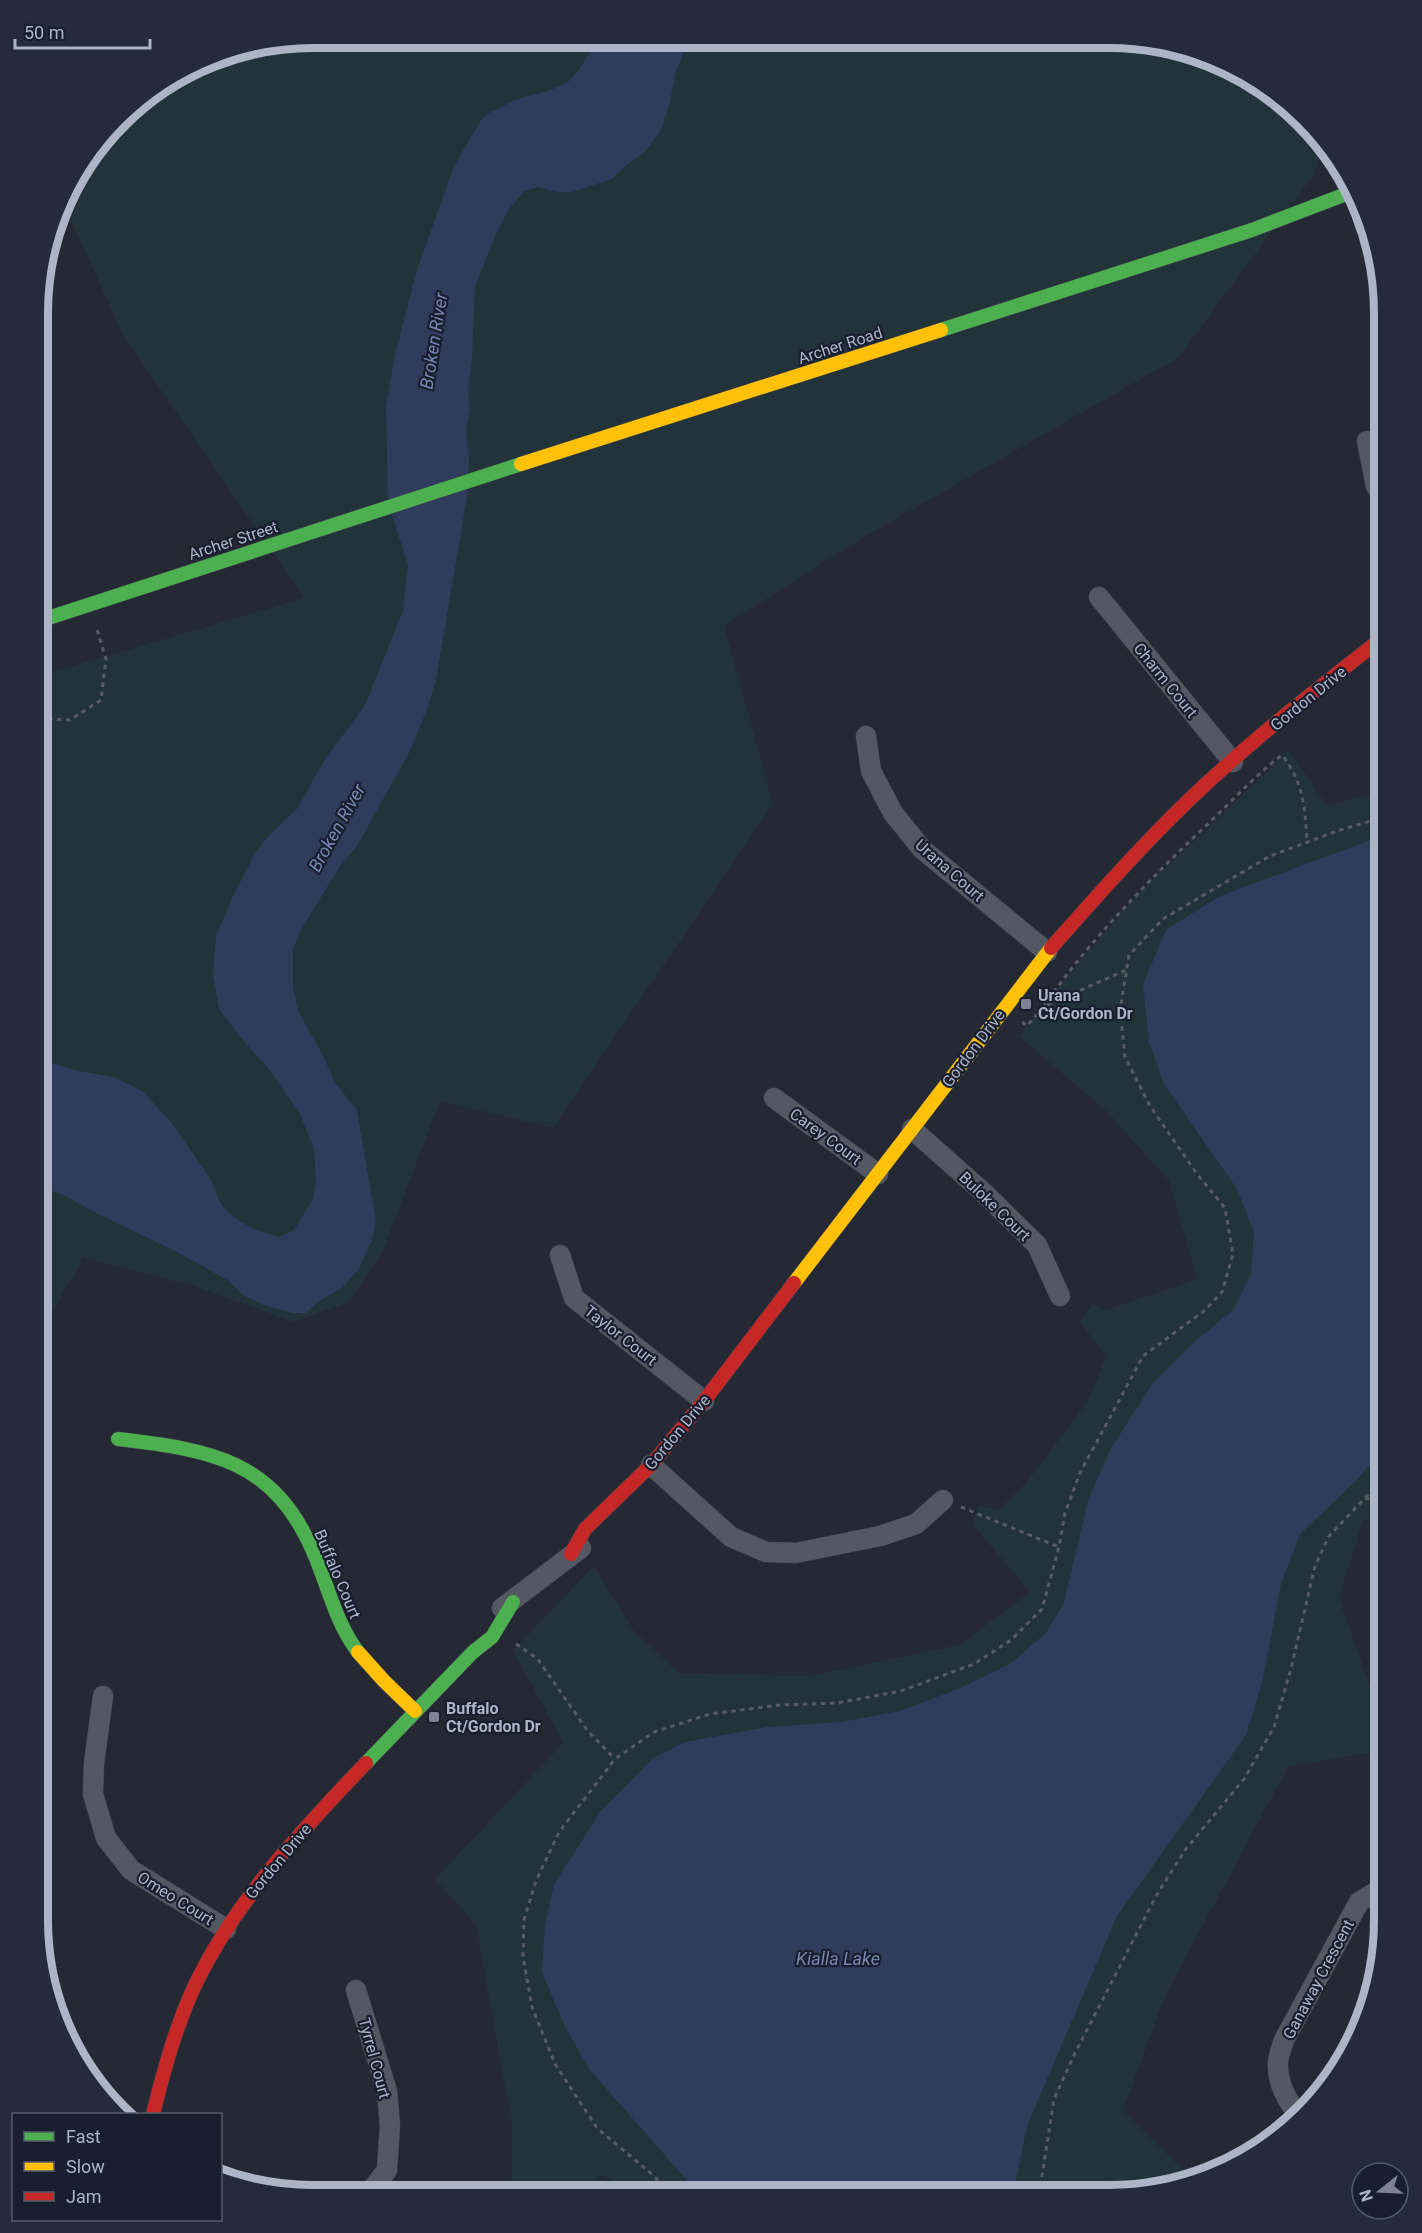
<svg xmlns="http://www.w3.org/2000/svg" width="1422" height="2233" font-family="Roboto,sans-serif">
<rect width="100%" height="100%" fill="#252933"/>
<path fill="#223339" d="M313,38L1145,40L1214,58L1276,94L1324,142L1313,176L1178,358L864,537L724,626L773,804L553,1128L440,1101L383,1251L349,1302L294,1322L193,1286L83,1258L38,1338L39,676L304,598L123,335L63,203L66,191L131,106L208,58Z
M1289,750L1327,806L1384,790V1517L1363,1520L1339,1598L1384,1727V1750L1288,1767L1165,1996L1123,2111L1193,2179L1109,2195L652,2194L601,2176L571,2194H511L512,2126L476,1925L435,1879L563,1743L513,1650L594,1566L634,1631L679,1673L809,1676L959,1645L1030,1592L972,1524L978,1506L999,1509L1025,1484L1088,1401L1106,1356L1079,1321L1093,1304L1106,1310L1197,1279L1169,1181L1107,1112L1019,1036L1041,1007L1136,896Z"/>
<path fill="#2f3c5b" d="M598,38L690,39L676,71L670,102L661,130L645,152L624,167L612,179L572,192H557L538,187L525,191L509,209L498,230L475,286L472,359L468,390L470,409L466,430L469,459L467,498L436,680L427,710L409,753L357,846L341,865L313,910L299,934L293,950V988L299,1013L323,1055L334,1081L357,1110L376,1220L372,1240L358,1270L342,1288L319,1301L306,1313H293L263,1305L243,1295L229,1281L177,1252L90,1210L68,1197L39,1186V1063L55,1064L79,1071L114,1077L142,1091L171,1122L210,1178L221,1204L227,1211L241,1222L261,1232L280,1237L294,1230L313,1199L316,1181L314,1149L300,1114L268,1068L241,1038L219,1009L213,975L216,936L232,898L254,855L269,835L297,809L325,759L364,707L403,611L408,566L388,502L386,406L395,354L416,273L454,166L481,120L489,113L517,99L551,90L569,81L579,70Z
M1384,835V1448L1356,1481L1300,1534L1281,1584L1263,1680L1246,1735L1117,1916L1027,2126L1013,2195L699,2194L589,2069L564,2025L542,1972L545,1925L554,1884L601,1811L652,1759L685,1742L767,1727L841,1722L900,1711L958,1689L1010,1664L1046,1633L1064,1603L1088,1500L1111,1448L1153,1383L1194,1342L1233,1310L1251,1274L1254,1232L1237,1189L1164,1084L1149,1042L1143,984L1166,930L1218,897Z"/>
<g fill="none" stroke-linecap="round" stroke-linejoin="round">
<g stroke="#41444c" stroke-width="21">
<path id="street" d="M1367,441L1376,486L1384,497
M1099,597L1233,762
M866,736L871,771L893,813L922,849L1047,952
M774,1098L878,1174
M912,1129L984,1193L1037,1245L1060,1296
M560,1255L574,1298L704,1401
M651,1465L731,1537L766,1552L796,1553L880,1536L916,1524L943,1500
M502,1608L581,1548
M103,1696L94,1763L93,1794L106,1838L131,1870L226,1929
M356,1990L387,2091L390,2125L387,2170L369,2193
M1301,2114C1287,2105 1277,2081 1278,2063C1278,2056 1282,2047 1284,2040L1359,1902L1384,1887"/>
</g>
<g stroke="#41444c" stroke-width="15">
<path id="fast" d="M941,330L1252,230L1354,191
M39,621L521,464
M118,1439C211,1450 275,1459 315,1556C329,1589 336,1623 358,1652
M366,1763L473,1652L492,1637L513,1602"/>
</g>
<g stroke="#41444c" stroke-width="15">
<path id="slow" d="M521,464L941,330
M794,1283L1051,948
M358,1652L384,1681L415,1711"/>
</g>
<g stroke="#41444c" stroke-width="15">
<path id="jam" d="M1051,948C1096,897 1142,845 1191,798C1252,740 1318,688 1384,637
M571,1554L585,1529L651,1465L704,1401L794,1283
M153,2114C164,2070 176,2025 196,1983C237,1899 302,1830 366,1763"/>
</g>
<path stroke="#575c64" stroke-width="3" stroke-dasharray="4.5 4.5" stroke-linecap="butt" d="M39,719L70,720L101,700L106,659L96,626
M1043,1007C1091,938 1153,876 1215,817C1237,796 1257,774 1282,755C1304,783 1305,808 1307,842
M1022,1022L1027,1026L1043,1007L1126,970
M1365,1499L1384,1497
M961,1507L1059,1547
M516,1644L537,1658L587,1730L615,1759
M670,2194L654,2176L597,2128L555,2064L532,2007L523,1957L524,1920L536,1881L559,1832L615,1759L654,1732L710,1714L780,1705L837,1703L901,1691L974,1664L1011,1640L1042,1609L1059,1547L1065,1513L1080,1473L1143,1356L1204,1311L1222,1292L1233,1254L1225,1208L1197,1174L1150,1106L1125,1057L1120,1010L1129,955L1163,919L1270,856L1340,830L1384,817
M1039,2195L1054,2099L1075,2053L1156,1896L1185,1850L1244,1779L1274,1727L1291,1669L1315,1566L1329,1536L1384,1478"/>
<use href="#street" stroke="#545862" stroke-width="20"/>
<use href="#fast" stroke="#4caf50" stroke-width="14"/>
<use href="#slow" stroke="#ffc107" stroke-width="14"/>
<use href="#jam" stroke="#c62828" stroke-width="14"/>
</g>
<g fill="#7d8393" stroke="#191f2e" stroke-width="2">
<rect x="1020" y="998" width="12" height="12" rx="3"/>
<rect x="428" y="1711" width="12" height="12" rx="3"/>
</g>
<g text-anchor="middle" stroke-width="4.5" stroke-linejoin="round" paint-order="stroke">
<g font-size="16" fill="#adb4c6" stroke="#191f2e">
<text transform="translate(840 345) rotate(-18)" y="6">Archer Road</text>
<text transform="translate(233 540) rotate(-18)" y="6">Archer Street</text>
<text transform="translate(1166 680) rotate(51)" y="6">Charm Court</text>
<text transform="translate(1308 698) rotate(-39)" y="6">Gordon Drive</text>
<text transform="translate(950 870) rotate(41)" y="6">Urana Court</text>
<text transform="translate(973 1048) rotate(-53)" y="6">Gordon Drive</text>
<text transform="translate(826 1136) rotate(36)" y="6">Carey Court</text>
<text transform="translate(995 1206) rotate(44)" y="6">Buloke Court</text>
<text transform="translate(621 1335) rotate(38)" y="6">Taylor Court</text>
<text transform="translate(677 1432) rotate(-50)" y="6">Gordon Drive</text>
<text transform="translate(338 1574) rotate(67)" y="6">Buffalo Court</text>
<text transform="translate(278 1861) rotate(-50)" y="6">Gordon Drive</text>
<text transform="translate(176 1898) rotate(32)" y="6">Omeo Court</text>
<text transform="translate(1318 1979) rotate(-62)" y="6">Ganaway Crescent</text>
<text transform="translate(375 2058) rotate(75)" y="6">Tyrrel Court</text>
</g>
<g font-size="16" font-weight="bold" fill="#adb4c6" stroke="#191f2e" text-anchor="start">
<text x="1038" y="1001">Urana<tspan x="1038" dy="18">Ct/Gordon Dr</tspan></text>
<text x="446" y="1714">Buffalo<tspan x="446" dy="18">Ct/Gordon Dr</tspan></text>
</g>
<g font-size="18" font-style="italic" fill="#7486b0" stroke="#191f2e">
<text transform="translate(434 341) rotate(-81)" y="6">Broken River</text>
<text transform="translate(337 828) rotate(-61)" y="6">Broken River</text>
<text x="838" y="1965">Kialla Lake</text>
</g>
</g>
<path d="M0 0H1422V2233H0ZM313 48H1109A265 265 0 0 1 1374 313V1920A265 265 0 0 1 1109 2185H313A265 265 0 0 1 48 1920V313A265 265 0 0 1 313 48Z" fill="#252b3a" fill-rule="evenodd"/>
<path fill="none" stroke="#adb4c6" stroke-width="8" d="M313 48H1109A265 265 0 0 1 1374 313V1920A265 265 0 0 1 1109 2185H313A265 265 0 0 1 48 1920V313A265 265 0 0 1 313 48Z"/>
<rect x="12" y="2113" width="210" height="108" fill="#191f2e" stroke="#545b6b" stroke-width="1.5"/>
<rect x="24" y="2132" width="30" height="9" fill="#4caf50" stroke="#545b6b" stroke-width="1.5"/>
<text x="66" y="2143" font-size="18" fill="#adb4c6">Fast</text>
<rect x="24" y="2162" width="30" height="9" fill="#ffc107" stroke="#545b6b" stroke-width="1.5"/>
<text x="66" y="2173" font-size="18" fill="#adb4c6">Slow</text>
<rect x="24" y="2192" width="30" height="9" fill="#c62828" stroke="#545b6b" stroke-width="1.5"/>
<text x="66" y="2203" font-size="18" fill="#adb4c6">Jam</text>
<g transform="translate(1380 2191) rotate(252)"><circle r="28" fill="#191f2e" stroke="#545b6b" stroke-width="1.5"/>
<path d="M0-4.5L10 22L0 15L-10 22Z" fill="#7d8393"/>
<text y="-9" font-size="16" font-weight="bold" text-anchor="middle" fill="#adb4c6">N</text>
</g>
<path d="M15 39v9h135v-9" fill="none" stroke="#adb4c6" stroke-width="3"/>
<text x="24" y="39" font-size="18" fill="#adb4c6" stroke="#191f2e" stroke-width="4.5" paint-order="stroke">50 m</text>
</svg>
